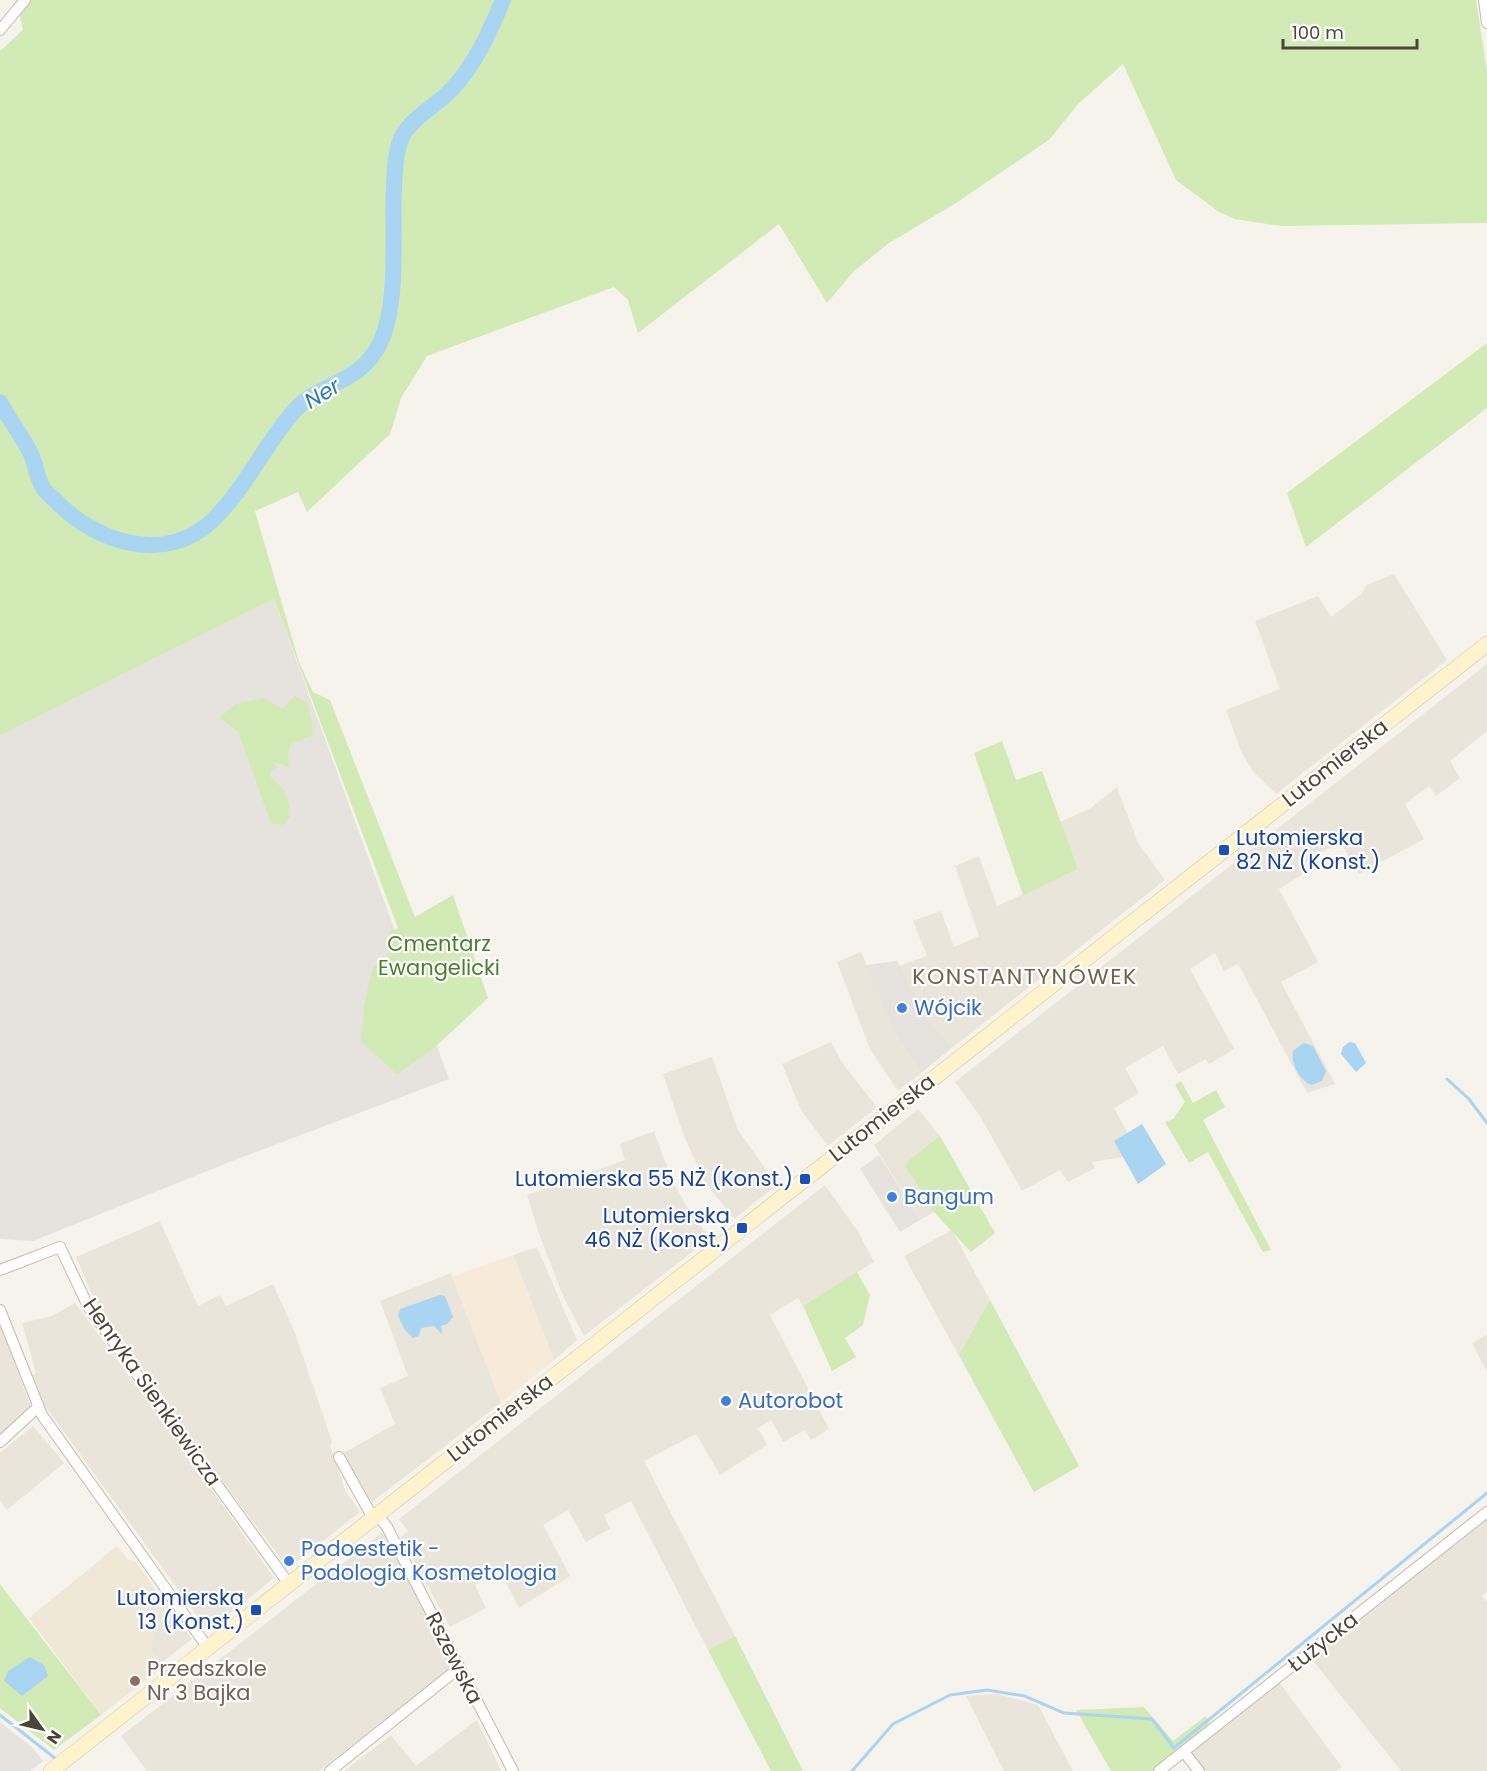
<svg xmlns="http://www.w3.org/2000/svg" width="1487" height="1771" font-family="Poppins,sans-serif">
<rect width="100%" height="100%" fill="#f6f3ec"/>
<path fill="#eae5da" d="M1394,574L1447,660L1276,794L1252,770L1242,753L1226,710L1280,689L1255,621L1318,596L1331,617L1361,594L1367,585Z
M1487,664V731L1450,761L1460,778L1436,796L1429,786L1405,804L1424,839L1359,874L1340,841L1301,866L1305,873L1279,889L1318,962L1281,982L1335,1084L1307,1093L1238,964L1224,971L1215,953L1190,969L1234,1049L1209,1064L1206,1059L1178,1074L1163,1046L1125,1068L1139,1093L1114,1108L1128,1134L1123,1157L1092,1162L1095,1168L1068,1182L1060,1170L1022,1191L980,1116L955,1082Z
M1117,787L1138,843L1165,880L952,1048L927,1017L899,966L927,956L913,921L941,911L954,947L979,936L955,866L979,856L997,906L1078,869L1060,822L1091,808Z
M861,952L896,1036L921,1073L898,1091L870,1049L837,962Z
M831,1042L843,1064L877,1107L828,1146L801,1110L782,1064Z
M712,1057L738,1130L777,1185L734,1219L705,1182L684,1136L663,1074Z
M918,1109L940,1136L904,1164L934,1212L920,1220L874,1145Z
M654,1131L671,1178L687,1207L710,1238L584,1336L564,1298L539,1234L527,1195L625,1160L620,1144Z
M825,1185L859,1233L874,1262L803,1306L798,1298L770,1315L829,1429L811,1440L805,1430L783,1442L771,1420L758,1428L767,1445L720,1475L696,1434L644,1461L735,1636L708,1650L631,1501L604,1515L610,1529L586,1542L568,1510L543,1525L570,1576L519,1608L500,1571L475,1585L486,1608L450,1627L401,1537L408,1531L399,1519Z
M160,1221L198,1306L220,1295L226,1306L273,1284L295,1333L332,1442L330,1445L345,1490L360,1512L290,1567H287L200,1451L94,1299L76,1257Z
M952,1230L1079,1466L1034,1492L904,1256Z
M537,1247L577,1340L554,1360L513,1255Z
M451,1273L501,1403L372,1502L351,1475L342,1454L395,1424L380,1388L408,1376L380,1301Z
M75,1303L176,1439L274,1578L208,1631L45,1406L33,1375L36,1373L22,1323L52,1316Z
M0,1325L31,1407L0,1435Z
M1487,1335V1372L1472,1343Z
M33,1426L64,1463L7,1510L0,1501V1453Z
M1487,1520V1592L1482,1596L1487,1602V1771H1401L1310,1657Z
M383,1532L453,1667L319,1771H147L121,1736Z
M175,1616L192,1639L161,1663L150,1646L156,1630Z
M1279,1682L1342,1767L1336,1771H1205L1190,1752Z
M997,1694L1038,1705L1073,1771H1004L966,1696Z
M477,1720L501,1771H344L391,1735L416,1766Z"/>
<path fill="#f7ead8" d="M513,1255L554,1360L501,1403L452,1277Z"/>
<path fill="#e6e2dd" d="M274,599L449,1079L232,1161L33,1241L0,1239V735Z
M897,961L927,1017L952,1048L921,1073L896,1036L866,965Z
M879,1155L920,1220L900,1232L860,1169Z
M0,1722L33,1748L43,1761L30,1771H0Z"/>
<path fill="#efe8d6" d="M117,1546L128,1560L135,1561L175,1616L156,1630L150,1646L164,1666L101,1715L29,1618Z"/>
<path fill="#d2eab5" d="M17,0H1476L1487,71V223L1281,226L1235,219L1219,212L1176,180L1123,64L1078,104L1050,139L956,203L889,243L854,271L827,303L779,224L638,333L628,300L614,287L427,356L401,398L390,434L307,512L298,492L255,511L299,662L313,692L330,700L415,917L453,895L488,998L434,1048L397,1074L361,1042L364,1005L373,967L391,954L389,932L398,928L274,599L0,735V51L23,30Z
M1487,343V408L1306,547L1287,493Z
M295,696L308,704L314,735L291,744L288,754L290,767L273,762L276,767L270,772L271,778C286,789 289,799 290,817L283,825L271,823L238,731L219,718L236,704L264,698L282,709Z
M1002,741L1016,780L1042,771L1078,869L1023,895L974,753Z
M1181,1081L1193,1103L1216,1090L1225,1107L1203,1120L1271,1250L1263,1252L1208,1152L1189,1163L1165,1122L1173,1119L1185,1102L1175,1085Z
M940,1136L995,1233L971,1252L934,1212L904,1164Z
M857,1272L870,1295L863,1325L845,1338L856,1357L832,1371L803,1306Z
M990,1300L1079,1466L1034,1492L959,1355Z
M0,1584L101,1715L54,1750L0,1708Z
M735,1636L803,1771H771L708,1650Z
M1144,1707L1173,1741L1206,1716L1210,1726L1153,1771H1111L1076,1710Z"/>
<path fill="#a9d4f2" d="M1349,1042L1355,1043L1366,1063L1356,1072L1341,1054L1343,1047Z
M1304,1043L1313,1046L1326,1071L1322,1081L1312,1085C1300,1082 1290,1062 1293,1051Z
M1142,1124L1166,1164L1138,1184L1114,1141Z
M440,1295L445,1296L453,1317L447,1324L441,1326L442,1334L434,1326L421,1328L419,1336L413,1338L404,1329L398,1316L400,1309Z
M30,1657L44,1665L48,1676L22,1696L4,1681L8,1671Z"/>
<g fill="none" stroke-linecap="round" stroke-linejoin="round">
<path stroke="#a9d4f2" stroke-width="3" d="M1447,1079L1469,1099L1487,1123
M0,1715L56,1759
M852,1771L893,1724L950,1695L987,1690L1025,1696L1064,1713L1152,1719L1174,1748L1487,1493"/>
<path stroke="#a9d4f2" stroke-width="16" d="M0,402C9,420 22,435 31,454C36,465 37,478 43,488C46,493 52,497 56,501C96,543 166,565 213,520C246,488 265,443 296,409C322,381 361,385 381,341C399,301 392,230 394,185C395,170 395,153 401,139C411,117 437,106 453,88C476,63 490,31 503,0"/>
<g stroke="#c2bbae" stroke-width="12">
<path id="street" d="M1484,0L1487,23
M0,30L25,0
M0,1270L60,1247L89,1308L289,1584
M0,1310L42,1415L208,1648
M0,1442L38,1407
M339,1457L373,1518
M377,1514L387,1527L513,1771
M1184,1752L1199,1771
M330,1771L459,1668
M1159,1771L1487,1512"/>
</g>
<g stroke="#d6c79b" stroke-width="16">
<path id="secondary" d="M51,1771L1487,644"/>
</g>
<use href="#street" stroke="#fff" stroke-width="10"/>
<use href="#secondary" stroke="#fff3cd" stroke-width="15"/>
</g>
<g fill="#1a4fb4" stroke="#fff" stroke-width="2">
<rect x="1218" y="844" width="12" height="12" rx="3"/>
<rect x="799" y="1173" width="12" height="12" rx="3"/>
<rect x="736" y="1222" width="12" height="12" rx="3"/>
<rect x="250" y="1604" width="12" height="12" rx="3"/>
</g>
<g fill="#3f7fe0" stroke="#fff" stroke-width="2">
<circle cx="902" cy="1008" r="6"/>
<circle cx="892" cy="1197" r="6"/>
<circle cx="726" cy="1401" r="6"/>
<circle cx="289" cy="1561" r="6"/>
</g>
<circle fill="#8d6e63" stroke="#fff" stroke-width="2" cx="135" cy="1681" r="6"/>
<g text-anchor="middle" stroke-width="4.5" stroke-linejoin="round" paint-order="stroke">
<g font-size="21" fill="#4b4439" stroke="#fff">
<text transform="translate(1335 763) rotate(-38)" y="7">Lutomierska</text>
<text transform="translate(882 1118) rotate(-38)" y="7">Lutomierska</text>
<text transform="translate(152 1392) rotate(55)" y="7">Henryka Sienkiewicza</text>
<text transform="translate(500 1418) rotate(-38)" y="7">Lutomierska</text>
<text transform="translate(1323 1642) rotate(-38)" y="7">Łużycka</text>
<text transform="translate(454 1658) rotate(63)" y="7">Rszewska</text>
</g>
<g font-size="21" fill="#164399" stroke="#fff" text-anchor="end">
<text x="1236" y="845" text-anchor="start">Lutomierska<tspan x="1236" dy="24">82 NŻ (Konst.)</tspan></text>
<text x="793" y="1186">Lutomierska 55 NŻ (Konst.)</text>
<text x="730" y="1223">Lutomierska<tspan x="730" dy="24">46 NŻ (Konst.)</tspan></text>
<text x="244" y="1605">Lutomierska<tspan x="244" dy="24">13 (Konst.)</tspan></text>
</g>
<g font-size="21" fill="#4a7f2a" stroke="#fff">
<text x="439" y="951">Cmentarz<tspan x="439" dy="24">Ewangelicki</tspan></text>
</g>
<g font-size="21" fill="#366cbe" stroke="#fff" text-anchor="start">
<text x="914" y="1015">Wójcik</text>
<text x="904" y="1204">Bangum</text>
<text x="738" y="1408">Autorobot</text>
<text x="301" y="1556">Podoestetik -<tspan x="301" dy="24">Podologia Kosmetologia</tspan></text>
</g>
<g font-size="21" fill="#785e54" stroke="#fff" text-anchor="start">
<text x="147" y="1676">Przedszkole<tspan x="147" dy="24">Nr 3 Bajka</tspan></text>
</g>
<g font-size="22" font-style="italic" fill="#2e7ab2" stroke="#fff">
<text transform="translate(322 393) rotate(-31)" y="8">Ner</text>
</g>
<g font-size="22" letter-spacing="1.5" fill="#6e6250" stroke="#fff">
<text x="1025" y="984">KONSTANTYNÓWEK</text>
</g>
</g>
<g transform="translate(42 1729) rotate(124)" stroke="#ffffff" stroke-width="4.5" paint-order="stroke">
<path d="M0-4.5L10 22L0 15L-10 22Z" fill="#4b4439"/>
<text y="-9" font-size="16" font-weight="bold" text-anchor="middle" fill="#4b4439">N</text>
</g>
<path d="M1283 39v9h134v-9" fill="none" stroke="#4b4439" stroke-width="3"/>
<text x="1292" y="39" font-size="18" fill="#4b4439" stroke="#ffffff" stroke-width="4.5" paint-order="stroke">100 m</text>
</svg>
